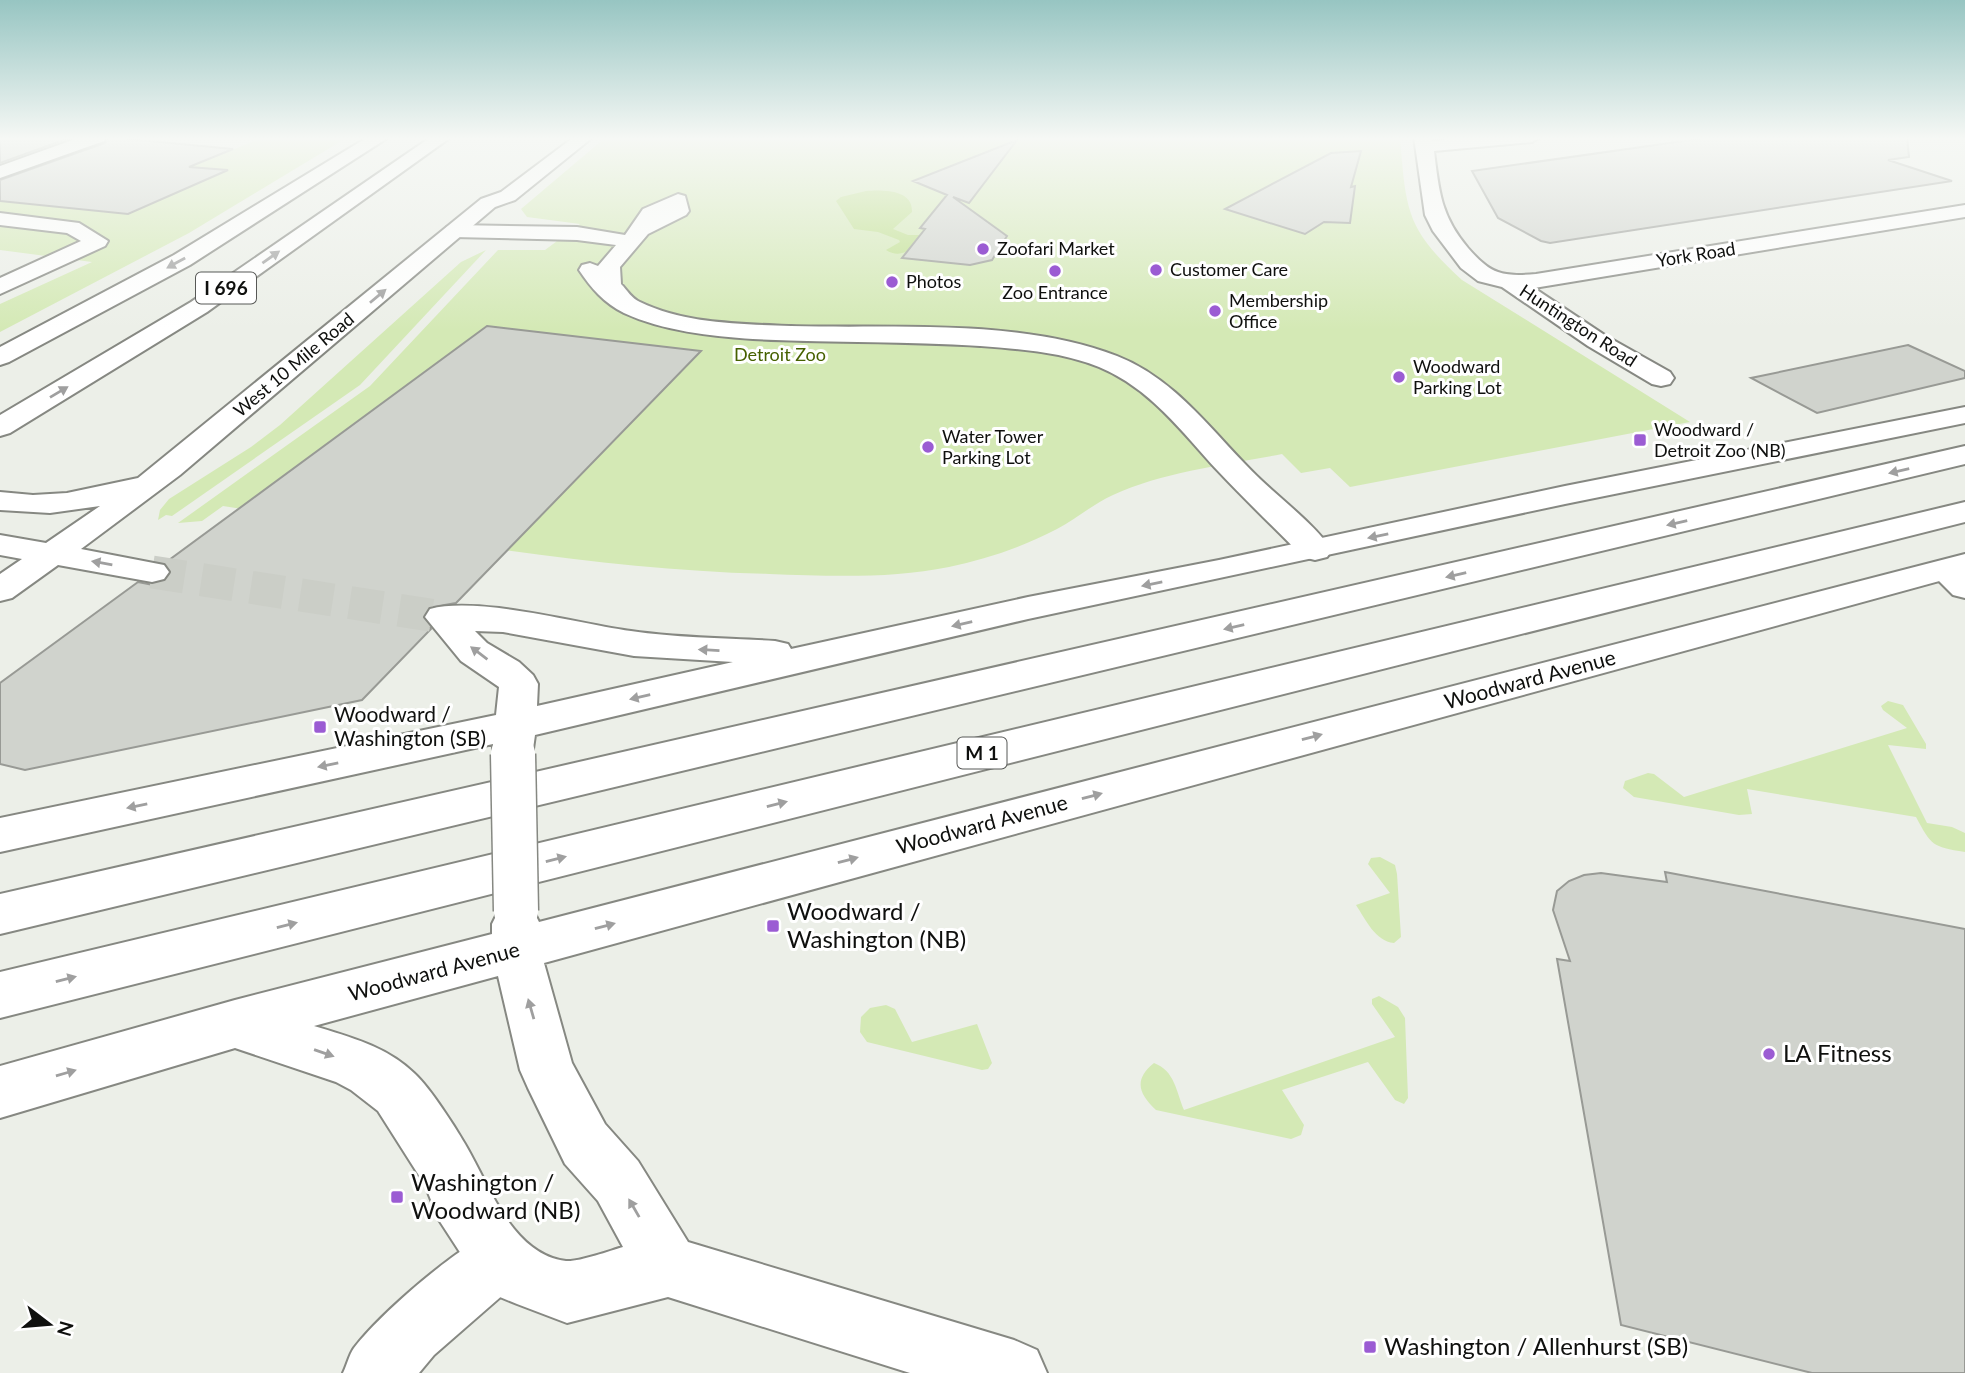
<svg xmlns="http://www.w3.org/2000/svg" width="1965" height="1373" font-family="Lato,sans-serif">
<rect width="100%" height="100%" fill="#ecefe8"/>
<path fill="#d4e9b5" d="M263,137H348L189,233L0,332V304L92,262L0,250V176L54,157L76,153L196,165Z
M606,137H1400C1406,211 1406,229 1462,280L1690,422L1350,487L1330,468L1301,473L1282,454C1226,465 1165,471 1113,495C1093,504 1076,519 1057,529C1023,547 986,559 949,567C891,579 828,576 769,574C585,569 404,534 223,506L202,521L178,523L370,386L498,250H545L580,224L527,217L521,209Z
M486,250L360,385L172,516L166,515L158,520L160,510L169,499L251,447L280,425L461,262Z
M1888,701L1903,705L1926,744V749L1888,745L1927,823L1952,827L1965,833V852C1932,847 1931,845 1916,817L1747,789L1752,814L1739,815L1634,797L1623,788L1625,781L1648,773L1654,774L1684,797L1907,728L1883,710L1881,706Z
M1380,857L1395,865L1397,874L1401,937L1394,943C1375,941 1366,920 1356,905L1390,893L1368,864L1371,858Z
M1379,996L1398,1007L1405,1018L1408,1098L1404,1104L1395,1100L1368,1062L1282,1090L1304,1125L1301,1135L1291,1139L1156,1110C1139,1094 1133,1080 1154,1063C1175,1071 1176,1091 1184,1110L1395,1037L1372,1004V999Z
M886,1005L895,1009L912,1042L977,1024L992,1063L988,1069L982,1070L867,1042L860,1032L861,1017L870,1008Z"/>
<path fill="#bedf8a" d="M866,191C882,190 913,189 912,212L893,229L908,235H923V239L913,242L915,246C906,253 897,257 886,250L900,242L899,240L878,232L854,229L836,201L841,197Z"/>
<path fill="#d0d3cd" stroke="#989a95" stroke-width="2" d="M0,137H72L0,163Z
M108,137L233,149L189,167L228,170L128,214L0,201V180L105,143Z
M1712,137H1907L1909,157L1888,160L1952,181L1550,243L1541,241L1498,218L1472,171Z
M1017,140L969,203L953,197L1007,236L992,260L970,265L902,258L925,229L920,228L947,195L913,181Z
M1361,151L1351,187L1355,186L1350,223L1324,222L1305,234L1225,209L1331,153Z
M487,326L701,351L456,603L428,608L422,617L431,629L362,700L25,770L0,764V683L138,582L153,585L166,581L172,572L165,563Z
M1908,345L1965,371V378L1817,413L1751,378Z
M1665,872L1965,929V1373H1812L1621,1325L1557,959L1570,961L1553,910L1557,891L1569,881L1584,875L1601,873L1667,882Z"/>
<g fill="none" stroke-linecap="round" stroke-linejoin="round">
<path stroke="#cbcec7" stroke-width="33" stroke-dasharray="33 17" stroke-linecap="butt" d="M152,572L443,617"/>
<g stroke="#868882" stroke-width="4">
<path id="minor" d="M81,137H106L104,141L0,178V166Z
M1414,137H1432V141L1473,137H1540L1532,142L1434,151C1439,192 1441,216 1468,248C1476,257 1486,268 1498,272C1510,276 1523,275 1536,274L1965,205V217L1534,288L1606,336L1670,372L1674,378L1670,384L1661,386L1652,384L1588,346L1502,287L1478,281L1461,268L1433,231L1425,215Z
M678,194L685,196L689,211L686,215L648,234L620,267L621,284C627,290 632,299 640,302C685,324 742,324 791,326C895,329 1018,318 1117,356C1177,379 1215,436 1260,479C1284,502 1313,523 1332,550L1327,557L1315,560L1303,557C1275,528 1245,500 1218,471C1182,432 1150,388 1099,367C1062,352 1020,349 980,346C905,341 829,343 753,339C710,336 663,331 624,313C604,303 591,288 579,270L582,265L590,263L598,266L616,245L577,240L454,237L447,235L444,231L447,227L454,225L577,227L625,235L643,209Z
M0,213L79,223L108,241L105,246L0,294V278L81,241L67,233L0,225Z
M1945,560L1957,563L1965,569V598L1953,595L1928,570L1933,563Z
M499,1229L520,1238L529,1259L520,1280L434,1355L419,1373H343C347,1365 349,1355 354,1348C381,1313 459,1245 499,1229Z"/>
</g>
<g stroke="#868882" stroke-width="4">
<path id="major" d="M368,137H389L190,265L9,362L0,365V347L174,255Z
M574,137H593L515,200L495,207L180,475L81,549L164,565L169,572L164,579L152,582L58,565L12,598L0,601V574L22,559L0,555V535L46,543L100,506L50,513L0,510V492L33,495L67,493L138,478L481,199L501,192Z
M1965,407V423L1565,504L1028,619L535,735L533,749L527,759L513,764L499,759L493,749V744L0,852V818L496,715L499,687L461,661L425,617L430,609C479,596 579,624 631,631C678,638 727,638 775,641L788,644L791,649L1028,597L1219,560L1565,486ZM475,631L503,632L634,656L733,662L537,706L538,684L533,675L519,662L487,643Z
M1965,446V464L0,934V894Z
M1965,502V522L0,1018V972Z
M1965,554V574L544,963L572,1063L605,1124L638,1161L688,1242L1014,1340L1037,1350L1047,1373H910L668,1297L567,1323L517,1304L495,1295L478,1280L439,1220L425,1185L378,1111L351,1090L336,1082L235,1048L0,1118V1066L235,1000L492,934V924L499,910L516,904L533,910L539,922ZM498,976L520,1070L528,1088L565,1164L598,1201L623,1247C609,1251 579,1262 566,1261C511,1254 489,1184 465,1144C454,1125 430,1088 415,1074C388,1047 350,1037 314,1026Z"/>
</g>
<g stroke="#868882" stroke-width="4">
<path id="highway" d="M431,137H451L207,312L10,433L0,436V415L191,302Z"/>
</g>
<use href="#minor" fill="#fff" fill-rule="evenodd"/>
<use href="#major" fill="#fff" fill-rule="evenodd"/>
<use href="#highway" fill="#fff" fill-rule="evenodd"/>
<g stroke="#868882" stroke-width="47" stroke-linecap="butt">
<path id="major-bridge" d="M513,754L516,911"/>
</g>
<use href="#major-bridge" stroke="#fff" stroke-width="44"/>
</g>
<defs><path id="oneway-solid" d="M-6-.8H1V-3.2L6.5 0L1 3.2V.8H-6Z" transform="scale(1.75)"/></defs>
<g fill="#9f9f9f">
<use href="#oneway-solid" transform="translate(271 257) rotate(-35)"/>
<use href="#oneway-solid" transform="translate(176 263) rotate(151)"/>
<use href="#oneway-solid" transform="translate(378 296) rotate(-40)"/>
<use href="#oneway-solid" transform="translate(59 392) rotate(-31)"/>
<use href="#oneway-solid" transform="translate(1899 471) rotate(167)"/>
<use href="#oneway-solid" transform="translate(1677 523) rotate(167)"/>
<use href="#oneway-solid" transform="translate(1378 536) rotate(168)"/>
<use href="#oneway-solid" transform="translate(102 563) rotate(-170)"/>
<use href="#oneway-solid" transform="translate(1456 575) rotate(167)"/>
<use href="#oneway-solid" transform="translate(1152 584) rotate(169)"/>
<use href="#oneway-solid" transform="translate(962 624) rotate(167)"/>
<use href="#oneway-solid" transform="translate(1234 627) rotate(167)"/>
<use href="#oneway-solid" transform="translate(709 650) rotate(-177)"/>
<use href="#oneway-solid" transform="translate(479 653) rotate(-143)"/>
<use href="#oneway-solid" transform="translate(640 697) rotate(167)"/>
<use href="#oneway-solid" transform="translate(1312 737) rotate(-15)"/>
<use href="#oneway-solid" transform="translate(328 765) rotate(168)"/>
<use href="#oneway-solid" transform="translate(1092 796) rotate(-15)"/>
<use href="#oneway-solid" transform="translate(777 804) rotate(-14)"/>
<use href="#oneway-solid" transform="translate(137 806) rotate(168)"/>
<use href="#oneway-solid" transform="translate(556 859) rotate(-14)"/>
<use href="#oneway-solid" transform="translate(848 860) rotate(-15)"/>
<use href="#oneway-solid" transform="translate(287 925) rotate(-14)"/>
<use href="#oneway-solid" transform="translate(605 926) rotate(-15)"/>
<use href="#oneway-solid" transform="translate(66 979) rotate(-14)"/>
<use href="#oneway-solid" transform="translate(531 1009) rotate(-106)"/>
<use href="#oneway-solid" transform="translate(324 1053) rotate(19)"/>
<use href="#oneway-solid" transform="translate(66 1073) rotate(-16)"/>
<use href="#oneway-solid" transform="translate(634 1208) rotate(-120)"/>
</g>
<linearGradient id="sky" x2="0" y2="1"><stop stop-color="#97c5c2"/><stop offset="0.42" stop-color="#f6f8f5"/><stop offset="1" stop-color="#f6f8f5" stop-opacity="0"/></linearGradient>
<rect width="1965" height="330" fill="url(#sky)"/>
<g fill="#9b5cd3" stroke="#fff" stroke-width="2.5">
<circle cx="983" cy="249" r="7"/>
<circle cx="1156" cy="270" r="7"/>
<circle cx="1055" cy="271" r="7"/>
<circle cx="892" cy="282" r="7"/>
<circle cx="1215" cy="311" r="7"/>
<circle cx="1399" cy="377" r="7"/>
<rect x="1633" y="433" width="14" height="14" rx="3.5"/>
<circle cx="928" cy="447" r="7"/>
<rect x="313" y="720" width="14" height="14" rx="3.5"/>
<rect x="766" y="919" width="14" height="14" rx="3.5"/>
<circle cx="1769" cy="1054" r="7"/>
<rect x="390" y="1190" width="14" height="14" rx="3.5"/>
<rect x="1363" y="1340" width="14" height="14" rx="3.5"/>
</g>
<g text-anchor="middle" stroke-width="6" stroke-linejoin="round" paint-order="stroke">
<g font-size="18" fill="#0f100e" stroke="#fff" text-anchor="start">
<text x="997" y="255">Zoofari Market</text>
<text x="1170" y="276">Customer Care</text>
<text x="906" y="288">Photos</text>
<text x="1055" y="299" text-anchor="middle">Zoo Entrance</text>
<text x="1229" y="307">Membership<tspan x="1229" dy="21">Office</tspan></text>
<text x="1413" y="373">Woodward<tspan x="1413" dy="21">Parking Lot</tspan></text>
<text x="1654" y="436">Woodward /<tspan x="1654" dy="21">Detroit Zoo (NB)</tspan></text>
<text x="942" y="443">Water Tower<tspan x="942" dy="21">Parking Lot</tspan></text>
</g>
<g font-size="18" fill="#0f100e" stroke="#fff">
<text transform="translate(1696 255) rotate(-9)" y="6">York Road</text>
<text transform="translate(1578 326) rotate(33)" y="6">Huntington Road</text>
<text transform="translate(294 365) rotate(-40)" y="6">West 10 Mile Road</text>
</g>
<g font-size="18" fill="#466100" stroke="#fff">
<text x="780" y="361">Detroit Zoo</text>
</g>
<g fill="#fff" stroke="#575856" stroke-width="2">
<rect x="196" y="272.5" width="60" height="31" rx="5"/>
<rect x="957.5" y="737.5" width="49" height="31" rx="5"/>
</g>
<g font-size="19" font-weight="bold" fill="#0f100e">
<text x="226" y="295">I 696</text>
<text x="982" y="760">M 1</text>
</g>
<g font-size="21" fill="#0f100e" stroke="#fff">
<text transform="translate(1530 680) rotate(-15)" y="7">Woodward Avenue</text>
<text transform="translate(982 825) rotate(-15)" y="7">Woodward Avenue</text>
<text transform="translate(434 972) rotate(-15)" y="7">Woodward Avenue</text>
</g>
<g font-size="21" fill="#0f100e" stroke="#fff" text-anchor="start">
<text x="334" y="722">Woodward /<tspan x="334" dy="24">Washington (SB)</tspan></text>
</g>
<g font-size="24" fill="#0f100e" stroke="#fff" text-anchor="start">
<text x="787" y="920">Woodward /<tspan x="787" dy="28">Washington (NB)</tspan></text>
<text x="1783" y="1062">LA Fitness</text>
<text x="411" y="1191">Washington /<tspan x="411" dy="28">Woodward (NB)</tspan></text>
<text x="1384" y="1355">Washington / Allenhurst (SB)</text>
</g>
</g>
<g transform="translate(49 1324) rotate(106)" stroke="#ffffff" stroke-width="5" paint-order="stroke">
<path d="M0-5L12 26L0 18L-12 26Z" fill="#0f100e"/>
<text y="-10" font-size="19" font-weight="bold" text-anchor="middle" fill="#0f100e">N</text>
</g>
</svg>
